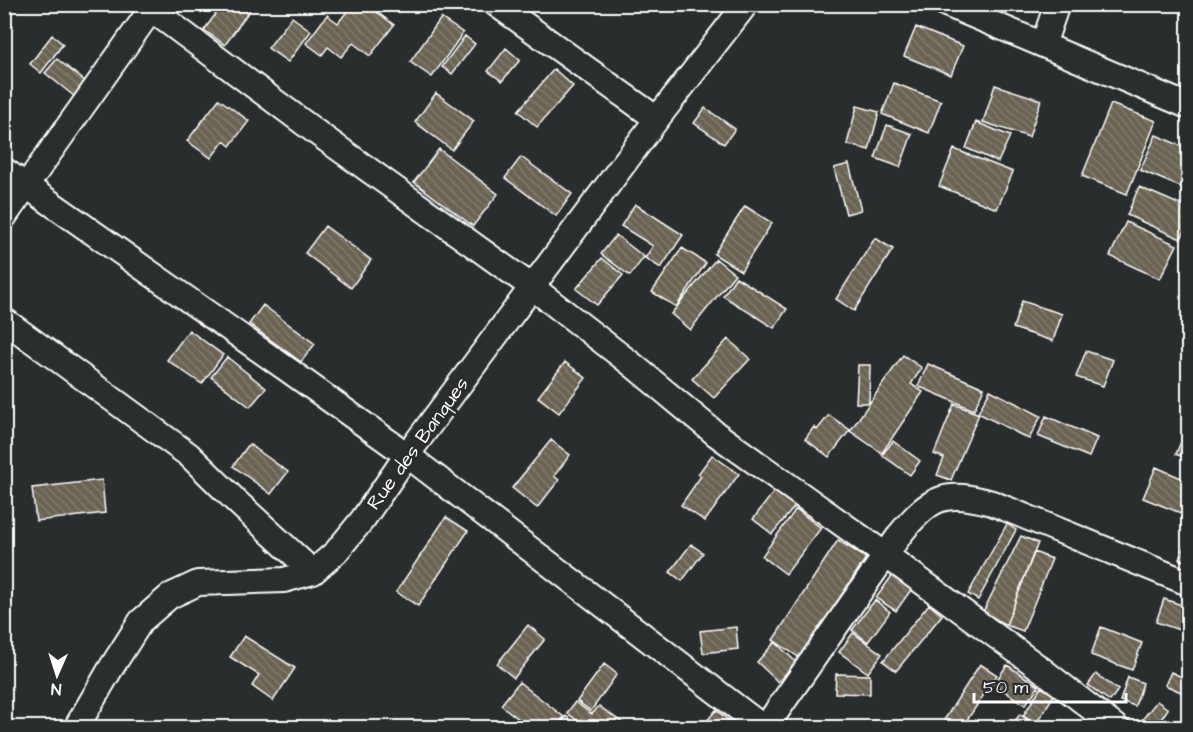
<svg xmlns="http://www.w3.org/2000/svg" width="1193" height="732" font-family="'Architects Daughter',sans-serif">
<defs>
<pattern id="building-back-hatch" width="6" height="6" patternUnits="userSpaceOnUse" patternTransform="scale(1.5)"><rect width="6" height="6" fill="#6a6453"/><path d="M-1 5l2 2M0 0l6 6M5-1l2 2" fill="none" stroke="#807b6d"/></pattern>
</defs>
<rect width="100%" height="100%" fill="#2a2d2e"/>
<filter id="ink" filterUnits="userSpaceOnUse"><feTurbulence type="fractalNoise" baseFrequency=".0167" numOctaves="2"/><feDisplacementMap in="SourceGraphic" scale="12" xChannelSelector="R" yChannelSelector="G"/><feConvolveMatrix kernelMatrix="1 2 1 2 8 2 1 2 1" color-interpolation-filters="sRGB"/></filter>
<g filter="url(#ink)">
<path fill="url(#building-back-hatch)" stroke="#fff" stroke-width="1.5" d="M223,4H254L225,45L204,30Z
M353,4H366L394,25L370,56L353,43L341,57L328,47L322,55L306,43L327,15L338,23Z
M292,17L311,31L288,62L268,48Z
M441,18L463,33L432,77L410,62Z
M916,27L963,46L951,75L904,56Z
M52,35L63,44L41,73L30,64Z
M465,36L475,44L452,74L442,67Z
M506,48L520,60L502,81L488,71Z
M57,59L86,82L74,96L45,73Z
M554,69L573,86L537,127L518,111Z
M894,83L941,101L929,133L882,114Z
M995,85L1041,100L1029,137L983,122Z
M436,93L474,121L452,150L415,122Z
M219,99L249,121L230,146L224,141L211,158L187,141Z
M1111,104L1156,121L1127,194L1082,176Z
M857,106L879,112L869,150L847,144Z
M705,108L735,129L724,144L694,123Z
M976,122L1010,136L998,162L966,148Z
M887,125L912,134L900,167L875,158Z
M1156,135L1188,149V190L1140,170Z
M439,149L498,194L473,226L414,182Z
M954,149L1013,172L997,209L939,186Z
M521,157L572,194L556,216L505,178Z
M849,164L861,210L846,214L834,168Z
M1139,187L1188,208V223L1181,239L1127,215Z
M635,204L683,235L661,268L645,258L653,246L621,226Z
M745,206L772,223L741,271L714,254Z
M1126,222L1177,245L1160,279L1110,256Z
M325,226L371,260L351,288L305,253Z
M616,235L644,257L630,276L601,254Z
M875,238L893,249L854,311L836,299Z
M682,248L706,263L676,307L652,292Z
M602,258L623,275L597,305L576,289Z
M716,259L735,274L690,330L671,314Z
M736,277L787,309L774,328L723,296Z
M1022,301L1062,314L1053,341L1013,328Z
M263,305L315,344L301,362L249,324Z
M189,330L223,355L202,384L167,360Z
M728,339L750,359L714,398L692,379Z
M1086,351L1113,360L1103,386L1076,377Z
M903,355L922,368L911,384L923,392L882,453L850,431Z
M227,357L266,388L250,407L211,377Z
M565,362L586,378L559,413L538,397Z
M928,364L984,388L974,410L918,386Z
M858,365H870L869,403H856Z
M990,390L1041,416L1029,439L978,413Z
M954,404L979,414L951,480L937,475L944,458L934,454Z
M829,415L850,430L829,457L805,439L814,427L817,430Z
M1046,416L1097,438L1089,457L1038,436Z
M1188,424V459L1176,454Z
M551,440L570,455L554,476L559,480L537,508L512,488Z
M893,441L920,461L910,475L882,455Z
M249,444L288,472L271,494L233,466Z
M712,455L739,474L705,521L681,505L701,476L698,474Z
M1156,467L1188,481V516L1143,498Z
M102,480L105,513L36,521L32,488Z
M776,489L796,505L772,534L753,519Z
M796,509L821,528L786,574L762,556Z
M446,517L468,531L418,606L396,592Z
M1007,524L1016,530L978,600L968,594Z
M1021,536L1038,543L1006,625L983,612Z
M1188,537V563L1179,559Z
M838,540L866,558L800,658L773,640Z
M691,544L703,553L682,581L670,572Z
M1034,552L1052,559L1023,631L1006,625Z
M894,573L913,587L896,611L876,598Z
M1164,599L1188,607V633L1156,622Z
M875,600L890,612L868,642L852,630Z
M929,604L942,615L896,671L883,661Z
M528,625L545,639L514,678L497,664Z
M736,627L738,649L703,653L700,631Z
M1101,627L1142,643L1132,670L1091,655Z
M853,633L882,654L868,673L839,652Z
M244,636L295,668L273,701L252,686L259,675L230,657Z
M775,642L796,662L778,682L757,662Z
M604,664L617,674L591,711L577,701Z
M980,664L997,675L965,723L972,728H939Z
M1007,665L1039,686L1025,705L994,684Z
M1171,672L1188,680V695L1165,685Z
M836,674L870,675V694L835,693Z
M1096,674L1118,690L1110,701L1088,685Z
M1128,677L1143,683L1135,706L1120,701Z
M519,682L564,717L555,728H530L501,705Z
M1041,687L1054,695L1036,724L1023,716Z
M1157,701L1168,709L1155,728H1150L1141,721Z
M575,702L592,714L599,706L624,724L622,728H588L567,713Z
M716,710L738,728H701Z
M1020,714L1034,725L1032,728H1010Z
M566,716L581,728H558Z"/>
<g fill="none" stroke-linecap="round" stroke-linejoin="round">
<g stroke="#fff" stroke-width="28">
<path id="street" d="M144,4L320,135L532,287L634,366L716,434L887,556L1041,669L1117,728
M496,4L657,119
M946,4L1188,106
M1043,45L1057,4
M4,170L291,372L407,455L764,728
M4,217L155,4
M4,320L189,455L237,502L313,572
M76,728L111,668L141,621L170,596L198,583L284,580L313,572L336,552L363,519L407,455L657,119L746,4
M765,728L901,533C931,496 946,490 992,503L1188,583"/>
</g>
<use href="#street" stroke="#2a2d2e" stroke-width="24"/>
</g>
</g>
<g text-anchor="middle" stroke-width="6" stroke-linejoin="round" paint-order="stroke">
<g font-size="20" fill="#fff" stroke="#2a2d2e">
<text transform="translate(417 443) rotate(-54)" y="7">Rue des Banques</text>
</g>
</g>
<rect width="1193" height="732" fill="none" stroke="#2a2d2e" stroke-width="24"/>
<rect x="12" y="12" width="1169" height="708" fill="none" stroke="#fff" stroke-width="2" filter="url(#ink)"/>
<g transform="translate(57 675) rotate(183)" stroke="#2a2d2e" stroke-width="4.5" paint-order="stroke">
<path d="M0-4.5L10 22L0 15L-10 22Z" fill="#ffffff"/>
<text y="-9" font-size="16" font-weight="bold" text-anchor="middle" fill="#ffffff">N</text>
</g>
<path d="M974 693v9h152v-9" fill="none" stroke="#ffffff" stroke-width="3"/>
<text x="983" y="693" font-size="18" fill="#ffffff" stroke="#2a2d2e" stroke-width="4.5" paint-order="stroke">50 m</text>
</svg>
